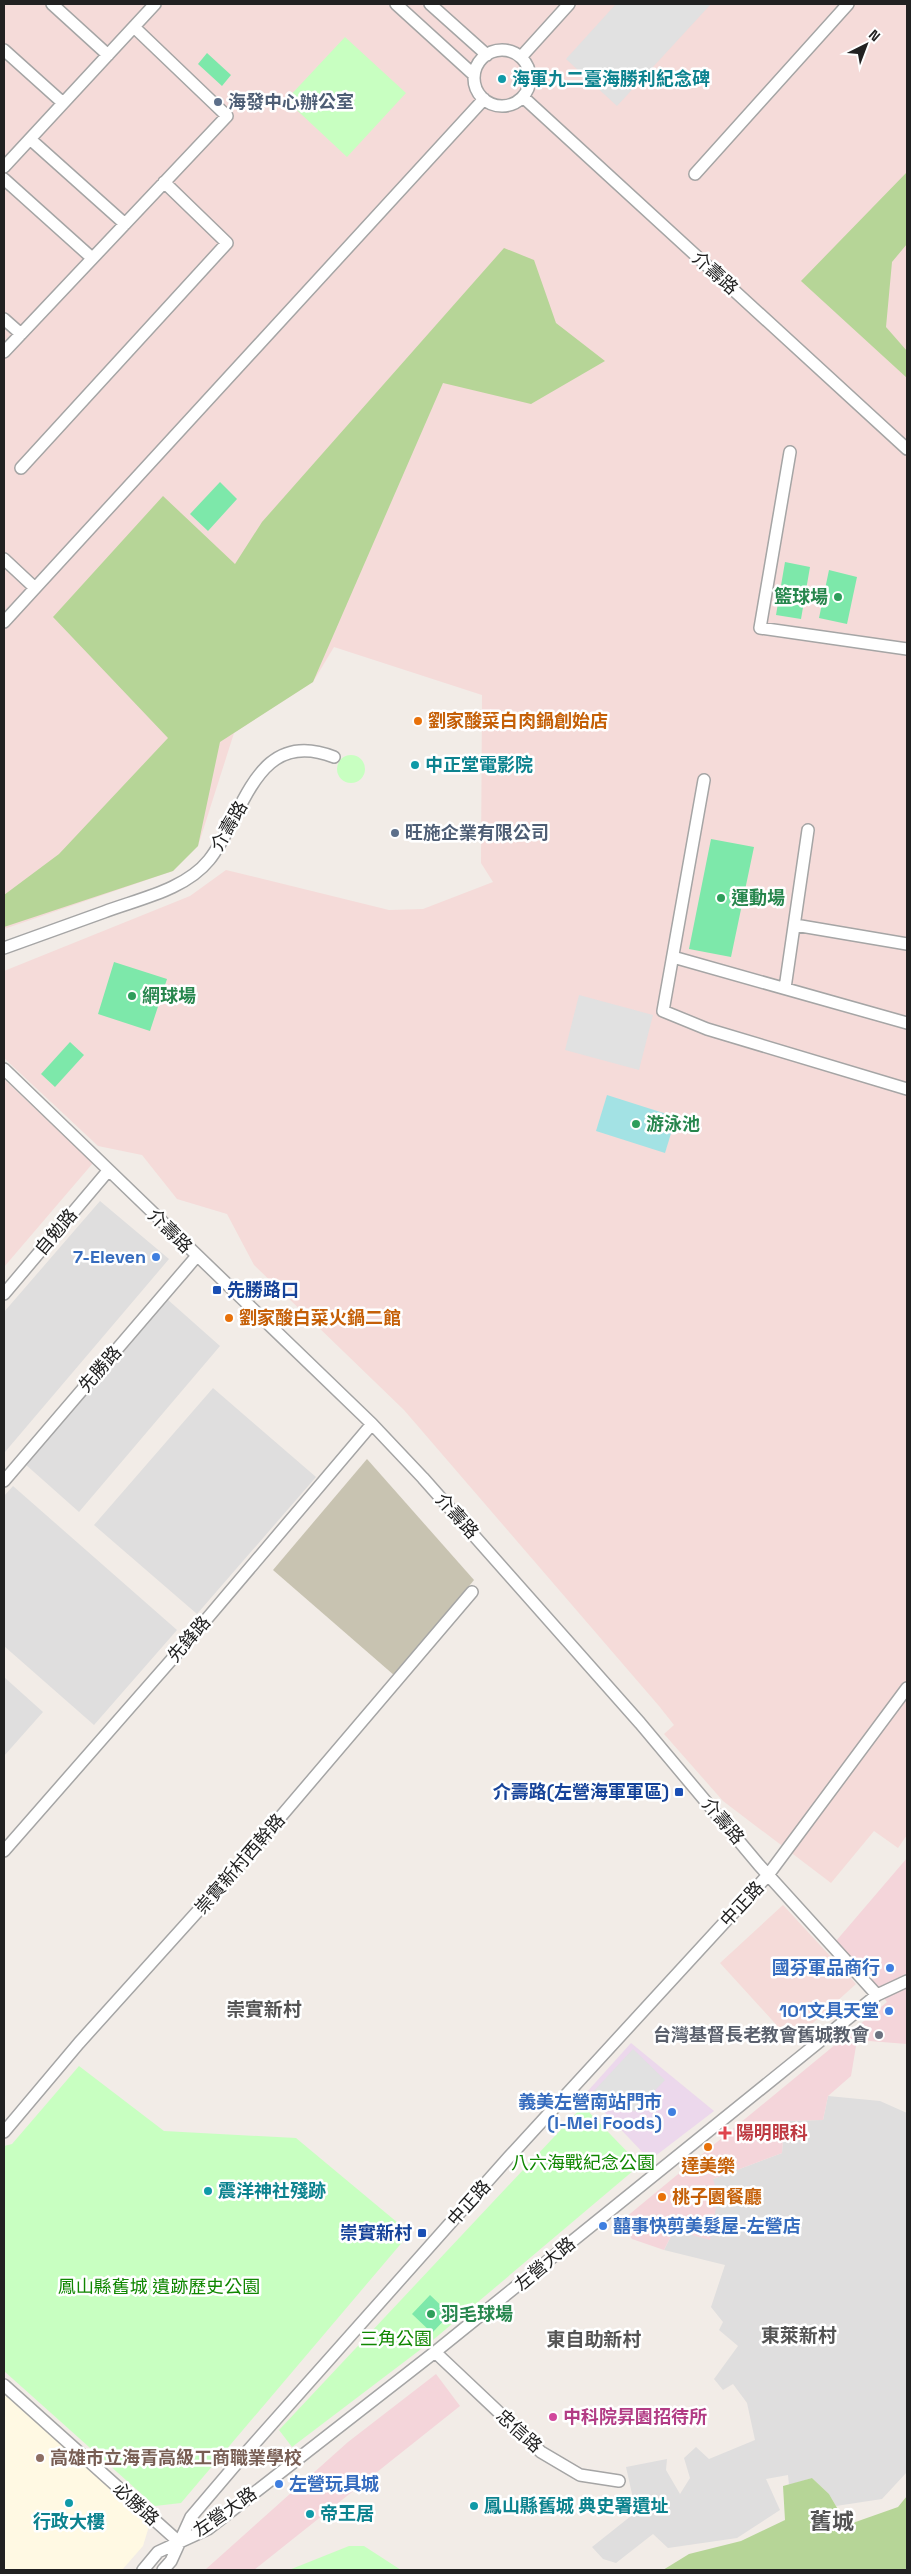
<svg xmlns="http://www.w3.org/2000/svg" width="911" height="2574" font-family="'Space Grotesk','Noto Sans TC',sans-serif">
<rect width="100%" height="100%" fill="#f2ece7"/>
<path fill="#dfdede" d="M100,1201L169,1259L5,1452L4,1312Z
M167,1299L220,1346L79,1512L25,1464Z
M213,1388L316,1477L197,1614L94,1525Z
M13,1486L177,1630L94,1725L4,1646V1496Z
M4,1677L43,1712L4,1756Z
M828,2096L880,2101L907,2113V2472L882,2499L836,2506L829,2494L812,2478L789,2485L788,2475L766,2479L780,2510L737,2538L668,2548L653,2534L616,2563L603,2559L592,2547L636,2512L626,2467L667,2459L666,2470L680,2494L690,2478L684,2458L696,2447L709,2459L755,2440L747,2403L733,2384L723,2390L714,2379L738,2346L719,2330L723,2322L711,2307L725,2265L664,2250L674,2230L713,2179L782,2153L784,2121L823,2120Z"/>
<path fill="#f4d5da" d="M907,1858V2044L857,2040L851,2076L828,2096L823,2120L784,2121L782,2153L713,2179L718,2197L710,2240L674,2230L664,2250L632,2239L620,2222L887,2002L836,1941Z
M436,2374L460,2406L254,2570H207L206,2569L348,2442Z"/>
<path fill="#ecd8ec" d="M631,2043L714,2111L650,2160L586,2093Z"/>
<path fill="#fff9e3" d="M4,2392L150,2523L143,2546L122,2570H4Z"/>
<path fill="#f5dbd9" d="M4,4H907V1835L898,1848L874,1831L831,1883L723,1801L664,1734L674,1725L659,1706L404,1410L254,1265L227,1214L177,1199L142,1155L98,1146L4,1058V971L190,896L226,870L389,910L423,909L493,882L481,863L482,695L334,647L313,682L234,733L198,846L173,871L4,929Z
M4,1079L93,1163L4,1267Z
M783,1905L856,1984L792,2042L720,1963Z"/>
<path fill="#c8c3b1" d="M367,1459L474,1580L395,1676L273,1570Z"/>
<path fill="#b6d597" d="M907,172V244L892,262L886,327L907,351V378L801,281Z
M504,248L534,260L556,323L605,361L531,404L443,383L313,682L220,742L198,846L173,871L4,927V895L59,854L168,738L53,617L163,496L235,564L262,522Z
M812,2478L829,2494L847,2525L898,2507L907,2496V2570H663L689,2554L741,2541L785,2520L783,2486Z"/>
<path fill="#c8ffc1" d="M345,37L406,93L347,157L286,100Z
M337 769a14 14 0 1 1 28 0a14 14 0 1 1-28 0Z
M79,2066L164,2131L296,2138L410,2233L181,2503L155,2506L4,2371V2146L12,2144Z
M583,2106L640,2165L433,2340L292,2447L279,2430Z
M349,2546H364L401,2570H289Z"/>
<path fill="#7de8aa" d="M207,53L231,75L222,86L198,64Z
M220,482L237,499L208,531L190,514Z
M785,562L810,567L801,619L776,615Z
M829,570L857,577L847,624L819,618Z
M711,839L754,847L731,957L689,949Z
M114,962L167,979L150,1031L98,1014Z
M70,1042L84,1055L55,1087L41,1074Z
M430,2295L450,2314L432,2333L412,2314Z"/>
<path fill="#e1e1e1" d="M616,4H711L617,106L566,59Z
M579,995L653,1015L639,1070L565,1050Z
M633,2049L665,2080L634,2112L618,2096L606,2108L591,2094Z"/>
<path fill="#a3e2e4" d="M607,1095L676,1117L665,1153L596,1131Z"/>
<g fill="none" stroke-linecap="round" stroke-linejoin="round">
<g stroke="#a5a5a5" stroke-width="14">
<path id="minor" d="M52,4L108,55
M396,4L474,75
M430,4L487,55
M4,50L63,103
M474 78a28 28 0 1 1 56 0a28 28 0 1 1-56 0Z
M521,57L569,4
M523,97L907,449
M30,139L125,224
M4,167L155,4
M695,174L848,4
M4,179L92,258
M4,319L21,334
M4,352L227,116L134,27
M790,452L760,628L907,649
M21,468L227,243L164,182
M4,559L35,588
M4,622L484,99
M704,780L663,1011L707,1029L907,1089
M795,925L907,944
M4,948C37,936 71,924 104,912C138,899 185,890 209,860C245,815 255,726 334,757
M673,957L907,1023
M785,988L808,830
M4,1069L372,1424L423,1478L640,1723L759,1865L877,1995
M4,1294L108,1171
M4,1481L196,1257
M4,1851L194,1634L372,1424
M4,2132L79,2043L243,1861L472,1592
M435,2352L541,2452L580,2475L619,2481
M4,2385L179,2542
M143,2570L158,2552L208,2529L435,2352L877,1995L907,1981
M163,2570L171,2561L191,2517L237,2463L509,2157L768,1875L907,1688"/>
</g>
<use href="#minor" stroke="#fff" stroke-width="11"/>
</g>
<g fill="#0f9aa8" stroke="#fff" stroke-width="2">
<circle cx="502" cy="79" r="5"/>
<circle cx="415" cy="765" r="5"/>
<circle cx="208" cy="2191" r="5"/>
<circle cx="69" cy="2503" r="5"/>
<circle cx="474" cy="2506" r="5"/>
<circle cx="310" cy="2514" r="5"/>
</g>
<g fill="#5c6f8a" stroke="#fff" stroke-width="2">
<circle cx="218" cy="102" r="5"/>
<circle cx="395" cy="833" r="5"/>
</g>
<g fill="#2e9e5b" stroke="#fff" stroke-width="2">
<circle cx="838" cy="597" r="5"/>
<circle cx="721" cy="898" r="5"/>
<circle cx="132" cy="996" r="5"/>
<circle cx="636" cy="1124" r="5"/>
<circle cx="431" cy="2314" r="5"/>
</g>
<g fill="#e8710a" stroke="#fff" stroke-width="2">
<circle cx="418" cy="721" r="5"/>
<circle cx="229" cy="1318" r="5"/>
<circle cx="708" cy="2147" r="5"/>
<circle cx="662" cy="2197" r="5"/>
</g>
<g fill="#3f7fe0" stroke="#fff" stroke-width="2">
<circle cx="156" cy="1257" r="5"/>
<circle cx="890" cy="1968" r="5"/>
<circle cx="889" cy="2011" r="5"/>
<circle cx="672" cy="2112" r="5"/>
<circle cx="603" cy="2226" r="5"/>
<circle cx="279" cy="2484" r="5"/>
</g>
<g fill="#1a4fb4" stroke="#fff" stroke-width="2">
<rect x="212" y="1285" width="10" height="10" rx="2.5"/>
<rect x="674" y="1787" width="10" height="10" rx="2.5"/>
<rect x="417" y="2228" width="10" height="10" rx="2.5"/>
</g>
<circle fill="#6b7280" stroke="#fff" stroke-width="2" cx="879" cy="2035" r="5"/>
<path fill="#e0444e" stroke="#fff" stroke-width="2" d="M722.5 2125.5h5v5h5v5h-5v5h-5v-5h-5v-5h5z"/>
<circle fill="#d1479c" stroke="#fff" stroke-width="2" cx="553" cy="2417" r="5"/>
<circle fill="#8d6e63" stroke="#fff" stroke-width="2" cx="40" cy="2458" r="5"/>
<g text-anchor="middle" stroke-width="5" stroke-linejoin="round" paint-order="stroke">
<g font-size="18" font-weight="bold" fill="#0d838f" stroke="#fff" text-anchor="start">
<text x="512" y="85">海軍九二臺海勝利紀念碑</text>
<text x="425" y="771">中正堂電影院</text>
<text x="218" y="2197">震洋神社殘跡</text>
<text x="484" y="2512">鳳山縣舊城 典史署遺址</text>
<text x="320" y="2520">帝王居</text>
<text x="69" y="2528" text-anchor="middle">行政大樓</text>
</g>
<g font-size="18" font-weight="bold" fill="#4e5e75" stroke="#fff" text-anchor="start">
<text x="228" y="108">海發中心辦公室</text>
<text x="405" y="839">旺施企業有限公司</text>
</g>
<g font-size="18" fill="#212121" stroke="#fff">
<text transform="translate(715 273) rotate(42)" y="6">介壽路</text>
<text transform="translate(229 826) rotate(-60)" y="6">介壽路</text>
<text transform="translate(170 1231) rotate(45)" y="6">介壽路</text>
<text transform="translate(56 1232) rotate(-50)" y="6">自勉路</text>
<text transform="translate(100 1369) rotate(-49)" y="6">先勝路</text>
<text transform="translate(457 1516) rotate(48)" y="6">介壽路</text>
<text transform="translate(189 1639) rotate(-49)" y="6">先鋒路</text>
<text transform="translate(723 1821) rotate(50)" y="6">介壽路</text>
<text transform="translate(240 1864) rotate(-49)" y="6">崇實新村西幹路</text>
<text transform="translate(742 1904) rotate(-47)" y="6">中正路</text>
<text transform="translate(469 2203) rotate(-48)" y="6">中正路</text>
<text transform="translate(545 2264) rotate(-40)" y="6">左營大路</text>
<text transform="translate(519 2431) rotate(42)" y="6">忠信路</text>
<text transform="translate(136 2504) rotate(42)" y="6">必勝路</text>
<text transform="translate(225 2512) rotate(-35)" y="6">左營大路</text>
</g>
<g font-size="18" font-weight="bold" fill="#27864d" stroke="#fff" text-anchor="start">
<text x="828" y="603" text-anchor="end">籃球場</text>
<text x="731" y="904">運動場</text>
<text x="142" y="1002">網球場</text>
<text x="646" y="1130">游泳池</text>
<text x="441" y="2320">羽毛球場</text>
</g>
<g font-size="18" font-weight="bold" fill="#c56008" stroke="#fff" text-anchor="start">
<text x="428" y="727">劉家酸菜白肉鍋創始店</text>
<text x="239" y="1324">劉家酸白菜火鍋二館</text>
<text x="708" y="2172" text-anchor="middle">達美樂</text>
<text x="672" y="2203">桃子園餐廳</text>
</g>
<g font-size="18" font-weight="bold" fill="#366cbe" stroke="#fff" text-anchor="end">
<text x="146" y="1263">7-Eleven</text>
<text x="880" y="1974">國芬軍品商行</text>
<text x="879" y="2017">101文具天堂</text>
<text x="662" y="2108">義美左營南站門市<tspan x="662" dy="21">(I-Mei Foods)</tspan></text>
<text x="613" y="2232" text-anchor="start">囍事快剪美髮屋-左營店</text>
<text x="289" y="2490" text-anchor="start">左營玩具城</text>
</g>
<g font-size="18" font-weight="bold" fill="#164399" stroke="#fff" text-anchor="end">
<text x="227" y="1296" text-anchor="start">先勝路口</text>
<text x="669" y="1798">介壽路(左營海軍軍區)</text>
<text x="412" y="2239">崇實新村</text>
</g>
<g font-size="18" font-weight="bold" fill="#5b616d" stroke="#fff" text-anchor="end">
<text x="869" y="2041">台灣基督長老教會舊城教會</text>
</g>
<g font-size="18" font-weight="bold" fill="#be3a42" stroke="#fff" text-anchor="start">
<text x="736" y="2139">陽明眼科</text>
</g>
<g font-size="18" fill="#108701" stroke="#fff">
<text x="583" y="2169">八六海戰紀念公園</text>
<text x="159" y="2293">鳳山縣舊城 遺跡歷史公園</text>
<text x="396" y="2345">三角公園</text>
</g>
<g font-size="18" font-weight="bold" fill="#b23c85" stroke="#fff" text-anchor="start">
<text x="563" y="2423">中科院昇園招待所</text>
</g>
<g font-size="18" font-weight="bold" fill="#785e54" stroke="#fff" text-anchor="start">
<text x="50" y="2464">高雄市立海青高級工商職業學校</text>
</g>
<g font-size="19" font-weight="bold" fill="#545454" stroke="#fff">
<text x="264" y="2016">崇實新村</text>
<text x="799" y="2342">東萊新村</text>
<text x="594" y="2346">東自助新村</text>
</g>
<g font-size="22" font-weight="bold" fill="#545454" stroke="#fff">
<text x="832" y="2529">舊城</text>
</g>
</g>
<rect width="911" height="2574" fill="none" stroke="#212121" stroke-width="10"/>
<g transform="translate(866 45) rotate(42)" stroke="#ffffff" stroke-width="4" paint-order="stroke">
<path d="M0-4L9 19L0 12L-9 19Z" fill="#212121"/>
<text y="-8" font-size="14" font-weight="bold" text-anchor="middle" fill="#212121">N</text>
</g>
</svg>
